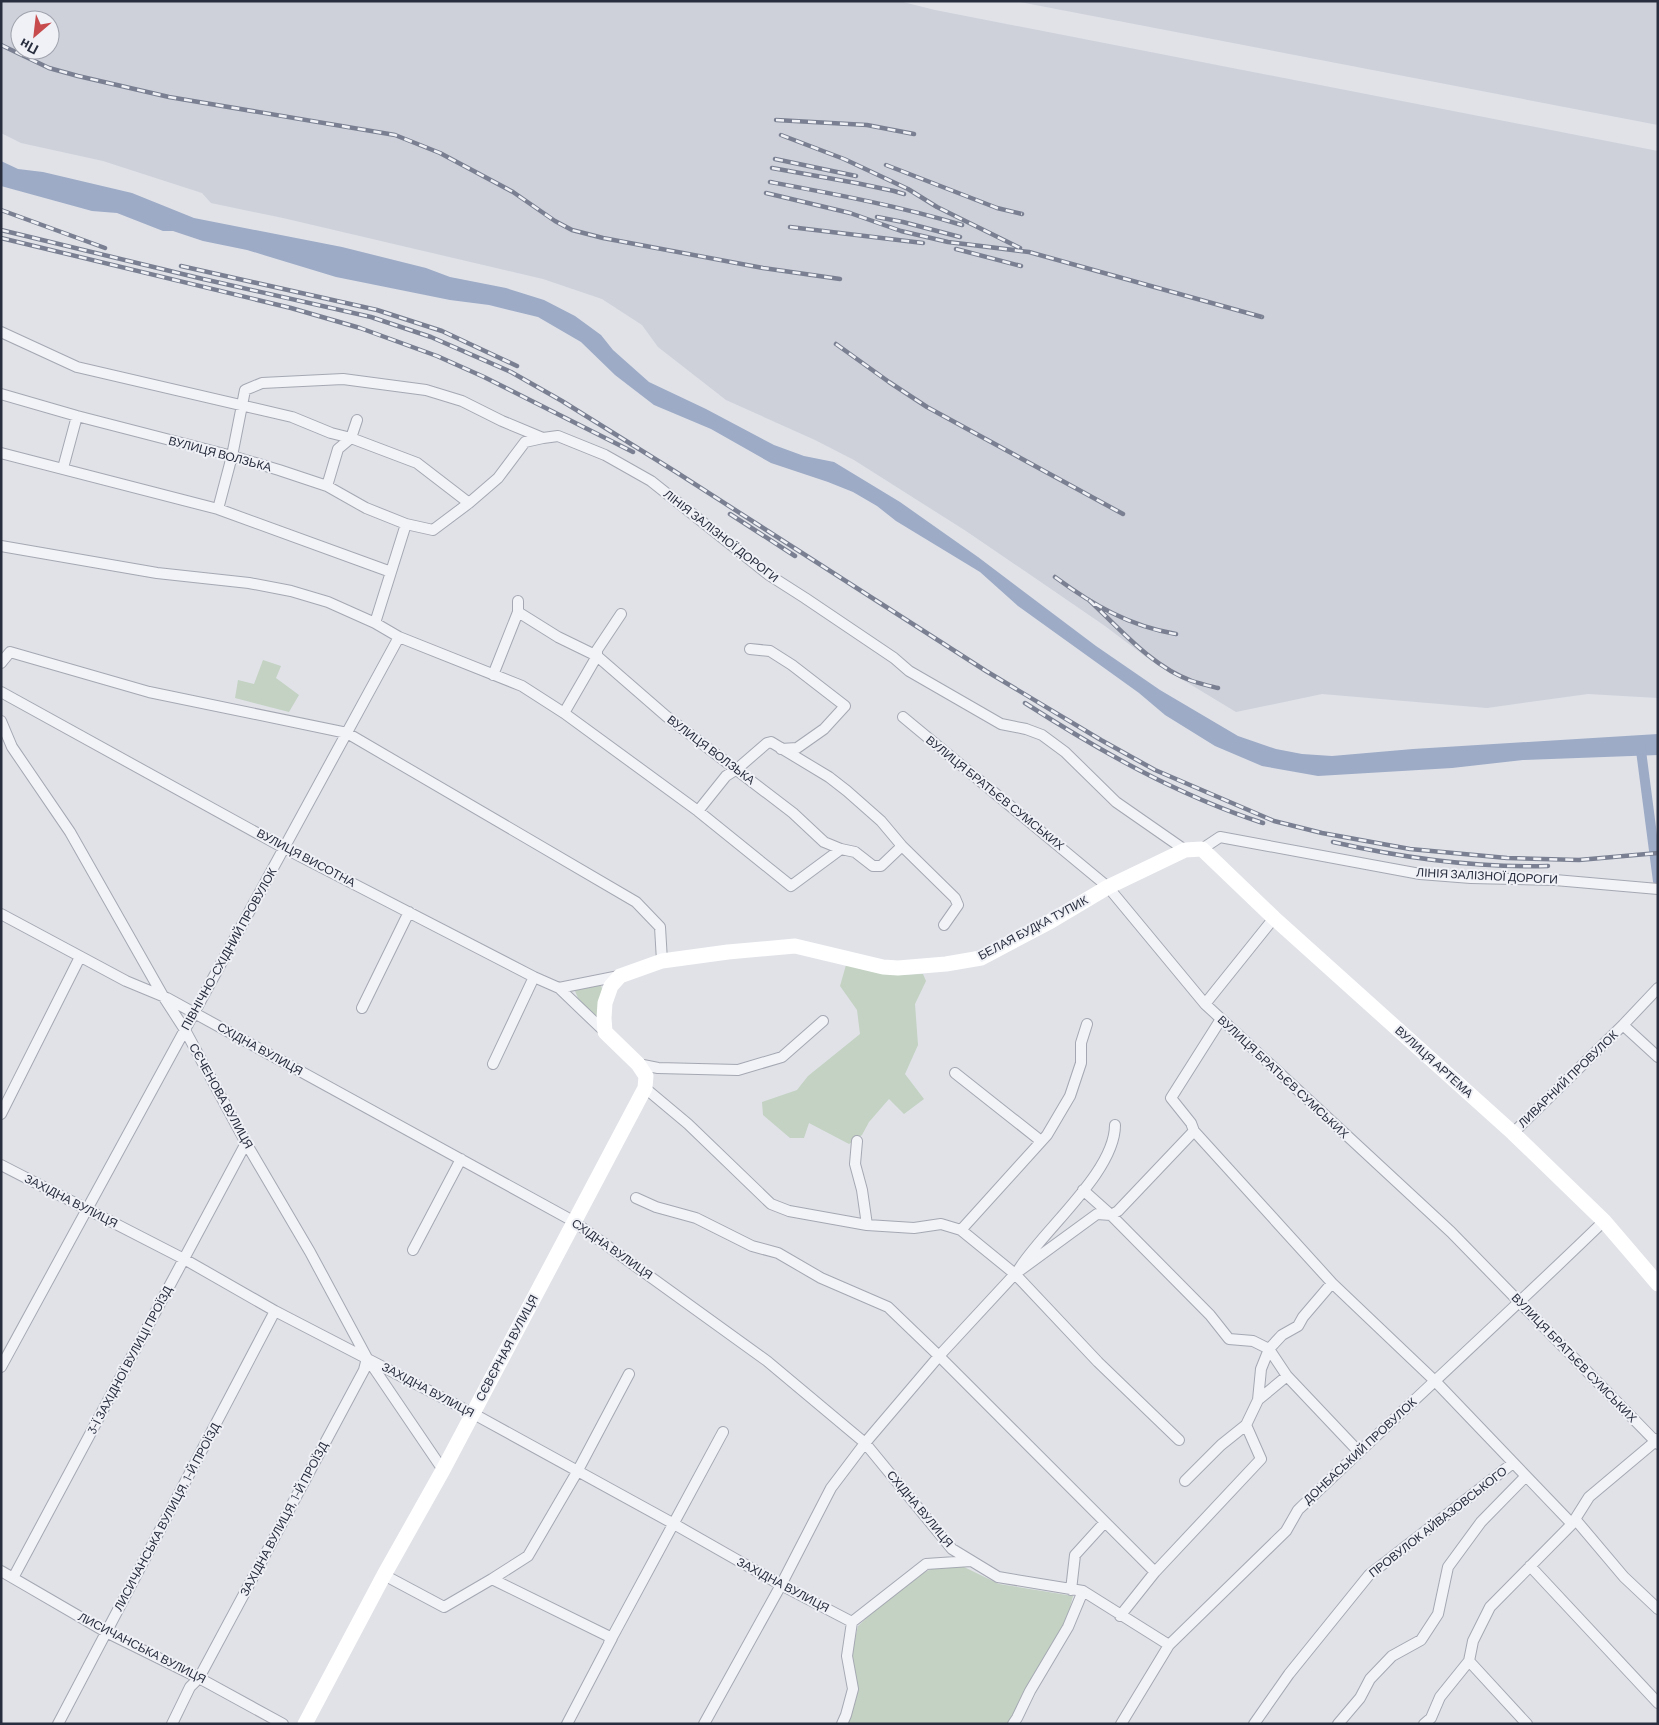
<svg xmlns="http://www.w3.org/2000/svg" width="1659" height="1725" font-family="Barlow,sans-serif">
<rect width="100%" height="100%" fill="#e0e2e8"/>
<path fill="#ced1da" fill-rule="evenodd" d="M1,1H899L935,10L1658,151V698L1588,694L1487,708L1322,694L1236,712L1150,660L1105,626L1035,578L966,531L854,460L815,440L726,400L658,347L642,325L602,299L543,279L283,218L211,203L202,193L103,161L21,143L1,133ZM20,20H50V50H20Z
M1015,1H1658V125Z"/>
<path fill="#c3d2c2" d="M263,660L281,666L276,678L299,695L289,712L235,698L238,680L254,684Z
M846,965L897,975L923,974L926,981L915,1004L918,1045L905,1074L924,1099L904,1114L889,1099L869,1122L862,1135L849,1144L809,1123L804,1138H790L763,1115L762,1102L797,1090L808,1076L860,1034L857,1010L840,986Z
M601,985L602,989L597,1016L594,1015L578,998L575,991L581,987Z
M936,1567H964L999,1584L1073,1596L1066,1623L1009,1724H847L858,1689L852,1652L858,1626L907,1580Z"/>
<path fill="#9dabc6" d="M1,161L18,169L43,172L132,193L194,218L342,247L426,268L450,277L506,288L544,300L575,316L601,335L613,350L649,382L706,409L774,445L804,456L834,462L900,502L978,557L1096,646L1160,690L1238,736L1276,749L1302,754L1332,756L1413,749L1658,734V755L1523,760L1452,768L1318,776L1262,766L1215,746L1165,715L1139,693L1018,606L980,572L896,521L877,506L853,492L828,482L771,463L711,429L654,405L615,375L581,342L538,317L489,305L450,300L336,277L247,250L203,241L173,231H163L117,213L92,211L1,186Z"/>
<g fill="none" stroke-linecap="round" stroke-linejoin="round">
<path stroke="#9dabc6" stroke-width="10" d="M1640,743L1658,881"/>
<g stroke="#a5a8b2" stroke-width="12">
<path id="street" d="M1,332L77,367L292,417L331,433L351,438L417,463L469,503
M1,394L77,416L232,456L279,470L327,486L366,508L406,524L433,530L469,503L498,478L525,442L543,438
M1,453L218,509L391,572
M63,468L77,416
M327,486L338,449L351,438L357,420
M218,509L232,456L245,390L262,383L343,379L426,390L462,401L502,421L543,438L558,436L605,455L651,481L769,575L805,598L894,658L909,671L1001,724L1026,729L1042,735L1065,752L1116,802L1185,850
M1,546L157,573L249,583L291,591L328,602L375,623L399,637L522,686L564,713L698,811L791,886L841,849
M518,612L558,637L597,656L666,716L793,813L824,842L841,849L855,852L873,866H881L902,846
M375,623L406,524
M750,649L770,651L792,665L845,706L824,729L797,748L781,749
M1,663L10,652L149,692L347,733L636,902L660,927L662,961
M493,675L518,612V601
M1,692L284,848L534,977L559,988L619,976
M564,713L597,656V650L621,614
M903,717L1108,887L1205,1004L1451,1232L1658,1444
M1,721L12,747L70,832L163,996L185,1030L246,1143L310,1252L367,1358L443,1470
M698,811L726,776L737,769L767,743L771,742L829,777L847,791L881,821L902,846L955,898L958,905L944,925
M1202,849L1220,837L1420,874L1471,878L1555,880L1658,889
M1,914L126,981L167,998L573,1221L767,1361L865,1443L952,1549L998,1577L1083,1591L1169,1645
M559,988L605,1032
M1205,1004L1274,918
M362,1008L409,912
M1221,1019L1171,1098L1191,1123L1194,1131L1332,1283L1435,1381L1572,1524
M1623,1025L1658,1057
M493,1064L534,977
M638,1064L658,1068L738,1070L782,1057L823,1021
M955,1073L1041,1141
M645,1088L688,1124L771,1204L789,1211L867,1225L914,1228L941,1224L961,1230L1015,1274L1098,1362L1179,1440
M1,1114L80,957
M1513,1133L1623,1025L1658,988
M857,1141L855,1164L862,1190L867,1225
M1,1165L184,1259L275,1311L472,1413L674,1524L781,1585L852,1622
M1083,1190L1111,1215L1210,1315L1229,1339L1253,1341L1269,1349L1287,1376L1359,1452
M636,1198L656,1207L696,1218L752,1246L778,1253L821,1278L888,1307L939,1356L1155,1572
M961,1230L1047,1135L1070,1096L1081,1063V1043L1087,1024
M413,1250L461,1159
M1019,1269C1044,1229 1115,1172 1115,1125
M1,1367L399,637
M1258,1400L1261,1369L1269,1349L1282,1335L1298,1326L1303,1317L1332,1283
M1185,1481L1221,1445L1246,1425
M1575,1519L1624,1577L1658,1609
M1530,1566L1658,1703
M1,1571L106,1632L199,1678L283,1724
M384,1575L444,1607L492,1579L528,1556L577,1472L629,1374
M13,1578L246,1143
M492,1579L612,1638L567,1724
M1071,1590L1075,1555L1105,1522
M1120,1616L1155,1572L1261,1459L1246,1425L1258,1400L1287,1376
M609,1643L723,1432
M1469,1661L1527,1724
M58,1724L275,1311
M172,1724L190,1687L199,1678L364,1370L367,1358
M704,1724L781,1585L831,1488L865,1443L939,1356L1015,1274L1097,1214L1111,1215L1118,1211L1194,1131
M842,1724L846,1715L853,1689L847,1656L852,1622L926,1564L971,1561
M1013,1724L1017,1718L1030,1691L1068,1627L1083,1591
M1121,1724L1169,1645L1286,1531L1298,1510C1399,1413 1503,1319 1604,1221
M1254,1724L1289,1674L1369,1575L1513,1463
M1338,1724L1360,1698L1370,1679L1392,1656L1421,1640L1438,1614L1448,1567L1481,1522L1526,1476
M1424,1724L1431,1718L1440,1697L1469,1661L1473,1641L1490,1607L1572,1524L1589,1497L1658,1439"/>
</g>
<use href="#street" stroke="#f2f3f7" stroke-width="10"/>
<path stroke="#fff" stroke-width="15" d="M305,1724L384,1575L443,1470L645,1088L646,1076L638,1064L605,1032L604,1018L605,1003L611,986L620,976L662,961L728,952L795,946L883,967L898,968L946,964L981,958L1051,921L1108,887L1185,850L1202,849L1274,918L1513,1133L1604,1221L1658,1284"/>
<g stroke="#7a8091" stroke-width="4.5">
<path id="rail" d="M1,45L49,68L78,76L169,97L395,135L440,153L513,192L555,221L572,230L603,238L763,268L840,279
M776,120L867,125L914,134
M781,135L844,159L908,189L937,207L1020,248
M775,159L856,176
M886,165L997,208L1022,214
M772,168L856,183L894,191L904,194
M770,182C834,194 899,206 962,225
M766,193L850,213L901,231L948,242L1029,252L1262,317
M1,210L105,248
M877,217L903,222L960,237
M790,227L923,243
M1,230L203,279L371,317L431,337L511,372L562,401L676,472L986,671L1101,740L1155,770L1274,821L1322,833L1410,849L1507,858L1579,860L1658,853
M1,238L291,308L360,328L437,356L484,377L633,452
M956,249L1021,266
M181,266L377,310L442,331L517,366
M836,344L889,382L927,407L1123,514
M730,514L795,556
M1055,577C1093,605 1129,626 1176,634
M1089,600C1119,628 1152,667 1192,681C1201,684 1210,686 1218,688
M1025,703C1100,751 1177,795 1263,823
M1333,842C1403,858 1476,868 1548,866"/>
</g>
<use href="#rail" stroke="#eff1f6" stroke-width="2.5" stroke-dasharray="8" stroke-linecap="butt"/>
</g>
<g text-anchor="middle" stroke-width="4" stroke-linejoin="round" paint-order="stroke">
<g font-size="12" fill="#292e3f" stroke="#eff1f6">
<text transform="translate(220 454) rotate(15)" y="4">ВУЛИЦЯ ВОЛЗЬКА</text>
<text transform="translate(721 536) rotate(38)" y="4">ЛІНІЯ ЗАЛІЗНОЇ ДОРОГИ</text>
<text transform="translate(711 750) rotate(37)" y="4">ВУЛИЦЯ ВОЛЗЬКА</text>
<text transform="translate(995 793) rotate(39)" y="4">ВУЛИЦЯ БРАТЬЄВ СУМСЬКИХ</text>
<text transform="translate(306 858) rotate(28)" y="4">ВУЛИЦЯ ВИСОТНА</text>
<text transform="translate(1487 876) rotate(3)" y="4">ЛІНІЯ ЗАЛІЗНОЇ ДОРОГИ</text>
<text transform="translate(1033 928) rotate(-28)" y="4">БЕЛАЯ БУДКА ТУПИК</text>
<text transform="translate(229 949) rotate(-61)" y="4">ПІВНІЧНО-СХІДНИЙ ПРОВУЛОК</text>
<text transform="translate(260 1049) rotate(29)" y="4">СХІДНА ВУЛИЦЯ</text>
<text transform="translate(1434 1062) rotate(42)" y="4">ВУЛИЦЯ АРТЕМА</text>
<text transform="translate(1283 1077) rotate(43)" y="4">ВУЛИЦЯ БРАТЬЄВ СУМСЬКИХ</text>
<text transform="translate(1568 1079) rotate(-44)" y="4">ЛИВАРНИЙ ПРОВУЛОК</text>
<text transform="translate(221 1096) rotate(61)" y="4">СЄЧЕНОВА ВУЛИЦЯ</text>
<text transform="translate(71 1201) rotate(27)" y="4">ЗАХІДНА ВУЛИЦЯ</text>
<text transform="translate(612 1249) rotate(35)" y="4">СХІДНА ВУЛИЦЯ</text>
<text transform="translate(507 1348) rotate(-62)" y="4">СЄВЄРНАЯ ВУЛИЦЯ</text>
<text transform="translate(1574 1358) rotate(46)" y="4">ВУЛИЦЯ БРАТЬЄВ СУМСЬКИХ</text>
<text transform="translate(130 1360) rotate(-62)" y="4">3-Ї ЗАХІДНОЇ ВУЛИЦІ ПРОЇЗД</text>
<text transform="translate(428 1390) rotate(28)" y="4">ЗАХІДНА ВУЛИЦЯ</text>
<text transform="translate(1360 1451) rotate(-43)" y="4">ДОНБАСЬКИЙ ПРОВУЛОК</text>
<text transform="translate(920 1509) rotate(50)" y="4">СХІДНА ВУЛИЦЯ</text>
<text transform="translate(167 1517) rotate(-62)" y="4">ЛИСИЧАНСЬКА ВУЛИЦЯ, 1-Й ПРОЇЗД</text>
<text transform="translate(284 1519) rotate(-62)" y="4">ЗАХІДНА ВУЛИЦЯ, 1-Й ПРОЇЗД</text>
<text transform="translate(1438 1522) rotate(-38)" y="4">ПРОВУЛОК АЙВАЗОВСЬКОГО</text>
<text transform="translate(783 1585) rotate(28)" y="4">ЗАХІДНА ВУЛИЦЯ</text>
<text transform="translate(142 1648) rotate(27)" y="4">ЛИСИЧАНСЬКА ВУЛИЦЯ</text>
</g>
</g>
<rect width="1659" height="1725" fill="none" stroke="#292e3f" stroke-width="5"/>
<g transform="translate(35 35) rotate(208)"><circle r="24" fill="#eff1f6" stroke="#a0a3ad"/>
<path d="M0-4L9 19L0 12L-9 19Z" fill="#c74b4d"/>
<text y="-8" font-size="14" font-weight="bold" text-anchor="middle" fill="#292e3f">Пн</text>
</g>
</svg>
